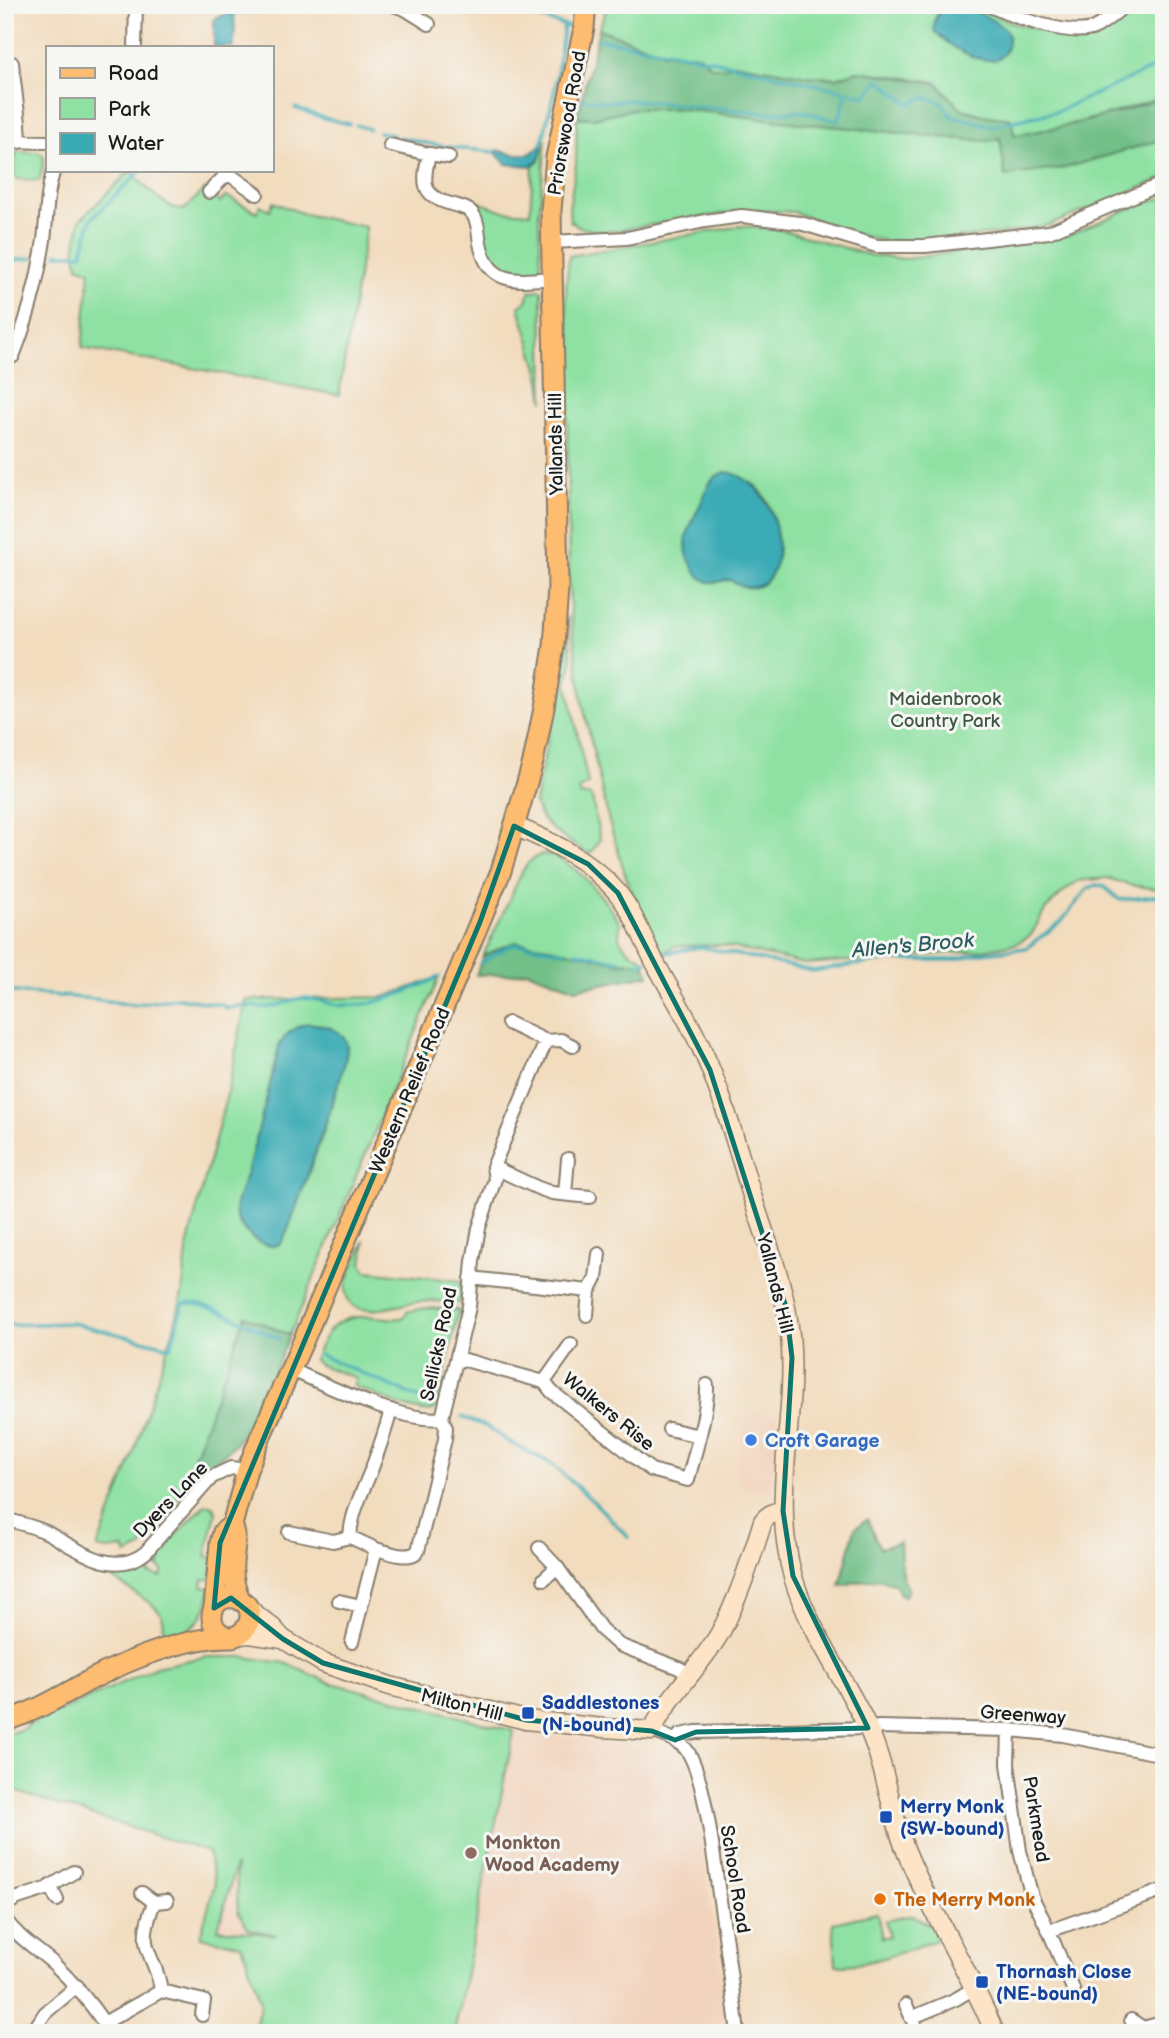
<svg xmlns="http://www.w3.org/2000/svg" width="1169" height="2038" font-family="'Balsamiq Sans',sans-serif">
<rect width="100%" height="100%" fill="#f6f6f2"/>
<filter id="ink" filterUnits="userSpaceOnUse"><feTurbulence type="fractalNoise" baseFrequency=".0143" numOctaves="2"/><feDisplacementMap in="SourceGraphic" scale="14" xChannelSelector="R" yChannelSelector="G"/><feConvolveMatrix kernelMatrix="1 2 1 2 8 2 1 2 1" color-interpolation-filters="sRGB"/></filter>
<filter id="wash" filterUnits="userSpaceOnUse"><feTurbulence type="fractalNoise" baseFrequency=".00686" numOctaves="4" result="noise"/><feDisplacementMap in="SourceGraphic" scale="28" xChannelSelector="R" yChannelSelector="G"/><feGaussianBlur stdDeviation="1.57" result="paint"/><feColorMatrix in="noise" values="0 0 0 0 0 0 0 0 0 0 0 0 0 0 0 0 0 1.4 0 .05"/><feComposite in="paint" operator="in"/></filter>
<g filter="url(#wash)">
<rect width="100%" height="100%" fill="#f2dcbe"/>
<path fill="#f2d4be" d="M748,1409L779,1417L772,1493L737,1485L740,1475L733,1472Z
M306,1672L328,1682L514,1731L603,1741L668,1752L686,1771L697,1797L702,1846L730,2033H268L287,1937L218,1929L237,1861Z"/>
<path fill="#8ee1a2" stroke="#557e5f" stroke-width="2" fill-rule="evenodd" d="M608,5H975L1012,23L1068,36L1084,37L1100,32L1135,5H1164V97C1115,113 1065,128 1014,136L1011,119L987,116L961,109L936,82L858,71L836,78L807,76L734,63L727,67H712L699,55L664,53L599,29ZM944,8L1000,57L990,60L977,58L934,21L938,13Z
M633,109H681L959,139L989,141L1000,138L1005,175L1164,139V178L1050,225L1006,233L919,242L884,241L849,233L794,212L749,210L611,231C595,231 583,231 570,221L569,209L576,164L577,117L593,118Z
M546,139L539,216L541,267L537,273C530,274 521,277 515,276C490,273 487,248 483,228C481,219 475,211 476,201L504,211L530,213L533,165L539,161Z
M16,152H37L43,155L44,162L39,181L17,179L14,175Z
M130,171C145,185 162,208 184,210L205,189L220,202L226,196L257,212L260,205L270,210L273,202L304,214L366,227L339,395L82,348L90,271L78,266L75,252L80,220Z
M1163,198L1164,886L1157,889L1130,885L1108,878L1078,881L1062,893L1045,910L1031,935L1015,944L977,951L805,964L722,945L675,946L660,955L628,883L609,822L583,705L571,618L569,587L566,288L569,256L741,226L783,230L869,255L905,259L1025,243L1071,234L1147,201ZM726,472C735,476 748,480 756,486C777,505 778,540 775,565L741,586L730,580C716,581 710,584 698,575L702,502C706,489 712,475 726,472Z
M542,290L544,402L540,375L519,307L527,301L530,291Z
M567,616L572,662L567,683L588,784L579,789L581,796L588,795L592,798L600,840L592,852L588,854C569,840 539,827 535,802L554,708Z
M541,854C573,856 604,898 620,923C620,927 619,932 619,936C620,945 635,956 642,958L644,962L619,963L563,950L506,945L483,956L523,870L530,861Z
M439,977L290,1335L245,1317L181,1493L140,1549L127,1555L124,1548L107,1550L97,1548L132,1458L174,1328L182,1294L188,1243L228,1090L246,1000L384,997ZM279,1046H347C335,1110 309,1171 287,1232C285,1235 284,1239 282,1242C267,1257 235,1228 235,1210C236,1197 245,1181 248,1169C260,1128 269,1087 279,1046Z
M365,1240L362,1264L366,1271L462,1281L460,1303C445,1302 431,1300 417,1302C399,1304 348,1324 346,1291C345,1278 360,1253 365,1240Z
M425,1308L459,1310L438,1404C435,1408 435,1410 430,1411C415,1414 369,1392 353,1386L356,1378L319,1365L314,1360C328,1326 338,1314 377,1317C387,1317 394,1321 404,1317L407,1312Z
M205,1505C211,1504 215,1507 216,1513L206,1556L214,1558L211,1580L203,1579L202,1586L211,1588C209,1595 208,1603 205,1610C198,1627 177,1637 160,1641C173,1611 150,1604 130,1590C115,1580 104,1572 87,1564L105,1569L124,1568L125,1573L138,1570L154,1558L158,1562L157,1567L152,1566L149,1574L161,1577L163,1570L159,1568L161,1561L156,1556Z
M204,1657H244L285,1663L328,1682L514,1731L454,2033H253L261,2003L242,1945L200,1937L215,1883L208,1852L5,1788V1772L9,1770L5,1769V1735L28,1727V1725L68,1708L156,1667ZM236,1864L238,1912L249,1929L277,1935L218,1929Z
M877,1913L882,1938L889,1936L885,1921L912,1915L932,1926L939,1939C906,1950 871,1966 836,1965L833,1923Z"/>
<path fill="#72bf88" stroke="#476e52" stroke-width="2" d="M599,29L664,53L699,55L712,67H727L734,63L807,76L836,78L858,71L936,83L961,109L987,116L1011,119L1014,135C1063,128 1117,114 1164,97V139L1065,168L1005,176L1000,138L990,141L959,139L789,122L681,109H633L593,118L577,117Z
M515,942L550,947L619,963L644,962L649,975L576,989L527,971L513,974L476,975L483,956Z
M245,1316L290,1335C274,1371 261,1412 236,1443L181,1493Z
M867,1519L880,1548L900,1542L902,1575L908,1589L905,1596L900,1594L896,1585C878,1575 859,1581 840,1586L855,1528Z"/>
<path fill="#3aabb5" stroke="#2b6468" stroke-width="2" d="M956,7C976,10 994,18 1008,33C1012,84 951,51 934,30C934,14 940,8 956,7Z
M234,13L235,32L233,47H214V19L223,15Z
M540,146L542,147C542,157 538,160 531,166L506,164L495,152L497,150L513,154H530Z
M726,472C787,481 795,596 745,587C739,586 735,582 730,580C723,580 715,584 708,582C701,579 696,573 693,567C678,544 690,526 700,505C707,490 708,476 726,472Z
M308,1023C322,1025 345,1028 347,1046C348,1059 339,1081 335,1093C320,1140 304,1186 287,1232C285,1235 284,1239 282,1242C267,1256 235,1228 235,1210C236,1199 245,1180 248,1169C259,1128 270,1087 279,1046C286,1033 294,1027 308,1023Z"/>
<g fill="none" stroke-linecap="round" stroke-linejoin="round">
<path stroke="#3aabb5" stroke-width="3.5" d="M512,5L535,16L569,27
M234,13L267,10L279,5
M598,39L704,58L865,96L872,89L878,80L885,84L909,104L924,97L942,103L951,116L992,126L1058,111L1164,63
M583,99L607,102L632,100L766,113L802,111L837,121L842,110L847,92
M295,108L324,118L349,124
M356,125L369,129
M379,132L393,135
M400,137C432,146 463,149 495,152
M540,146L543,139L555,88L564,25
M57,254H82L91,219L142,170
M5,261L33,258
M576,952L620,961
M657,957L667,953L701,947L813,971L888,960H951L982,953L1026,948L1061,922L1087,889L1096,885L1103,886L1120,900L1164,895
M480,963L507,947L516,944L564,951
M638,964L647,961
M5,991L94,999L132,1005L179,998L223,1005L227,1009C244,1002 254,1009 270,1007C281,1006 292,999 302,998C314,997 328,1004 340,1005C375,1008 408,991 439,977
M5,1325L72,1323L171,1347L183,1304C203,1298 258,1330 279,1339
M320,1355L430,1403
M462,1417L487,1427L509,1442L552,1464L596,1504L628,1537"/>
</g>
</g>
<g filter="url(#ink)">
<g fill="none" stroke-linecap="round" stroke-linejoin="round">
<g stroke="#877c6d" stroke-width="16">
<path id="street" d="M393,5L405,9L429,24
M988,5C1011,16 1070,38 1094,28C1105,23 1115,13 1125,5
M135,47L136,5
M12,63L19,123L20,142
M5,141L47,142
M390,145L429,154C423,181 420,196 451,204C457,206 466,207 471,212C479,220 478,233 480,243C488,286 517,281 552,278
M429,154L449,157
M223,170L257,194
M209,192L227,174
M552,242L627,238L705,221L742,216L800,223L877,246H925L1049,232L1164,183
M5,356H13C28,319 38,280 44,240C47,217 46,192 54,170
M508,1023L546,1041
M493,1167L538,1188L552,1193L590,1197
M565,1194L568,1159
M471,1278L589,1291L596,1278L599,1254
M587,1315L589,1291
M458,1358L544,1382L571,1344
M290,1369C325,1385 406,1424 442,1418
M544,1382L552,1392L651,1470L688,1480C695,1452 708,1412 707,1385
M669,1429L699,1436
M5,1519C19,1523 36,1527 48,1533C77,1549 113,1578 145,1553L212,1477L231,1468L247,1470
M289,1532L333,1541L350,1537
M539,1548L557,1567L601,1629L619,1645L679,1668L691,1675
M376,1549C389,1552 408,1561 418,1551L445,1439L446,1428L442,1418L469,1307L473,1261L479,1228L495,1179L493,1167L546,1041L561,1040L573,1046
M544,1579L557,1567
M339,1601L361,1606
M352,1642L376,1549L350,1537C351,1513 363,1491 372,1468C379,1449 386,1429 391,1410
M878,1727L1009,1730L1063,1735L1164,1755
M1009,1730L1008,1764L1020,1851L1032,1897L1049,1931L1073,1989
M652,1731C663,1735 676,1739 685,1748C705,1771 714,1861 719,1894C726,1940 732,1986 738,2033
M675,1740L680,1735L696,1732L868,1728
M50,1886L57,1900
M142,1893L154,1902L167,1901
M154,1902C149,1917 143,1932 147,1947C152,1964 159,1972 161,1991
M5,1905L18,1898L46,1889L74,1872
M5,1919C18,1938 37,1949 54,1964C73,1982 89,2001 104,2023L161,1991L204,2001L202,2015
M1049,1931L1164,1890
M906,2005L918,2032
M911,2018L956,1999L974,1988
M1131,2020L1143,2028L1158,2024
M32,2033L45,2013L77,1986"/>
</g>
<g stroke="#877c6d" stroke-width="21">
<path id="secondary" d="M514,826C553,842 588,859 616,891C635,913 644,943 658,968C670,990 683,1011 694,1033C721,1085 737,1149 755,1205C769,1247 786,1290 790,1335C798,1416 770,1496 793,1577C809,1631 844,1677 868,1728C886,1767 890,1811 906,1851C931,1913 969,1970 995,2033
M249,1609L273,1628L283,1639L323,1663L390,1686L526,1720L604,1728L652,1731C669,1695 700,1667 720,1633C739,1598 751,1559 763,1521C769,1514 774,1512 783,1511
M239,1635L249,1634L283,1639"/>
</g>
<g stroke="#877c6d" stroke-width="23">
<path id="primary" d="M232,1525C238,1538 234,1549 233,1563C232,1577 235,1589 241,1601
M214,1608L220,1543L223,1532L232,1525L247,1470L262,1433L305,1337L501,871L533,762L544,708L554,646L558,589L551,210L556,157L584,28L586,5
M5,1721C38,1711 64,1694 94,1678C133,1658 188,1636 233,1637C254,1631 257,1602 234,1598C209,1595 203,1629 228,1637"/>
</g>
<use href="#street" stroke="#fff" stroke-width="12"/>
<use href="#secondary" stroke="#fee4c6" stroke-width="18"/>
<use href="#primary" stroke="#fdbc70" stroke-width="19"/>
</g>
</g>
<path fill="none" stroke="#0f766e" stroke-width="5" stroke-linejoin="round" d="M514,826L588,864L618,893L710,1070L786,1307L792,1358L783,1511L793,1576L868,1728L696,1732L675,1740L652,1731L526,1720L323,1663L283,1639L231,1598L214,1608L220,1543L480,922Z"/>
<circle fill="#3f7fe0" stroke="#f6f6f2" stroke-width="2.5" cx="751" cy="1440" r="7"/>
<g fill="#1a4fb4" stroke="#f6f6f2" stroke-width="2.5">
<rect x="521" y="1706" width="14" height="14" rx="3.5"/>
<rect x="879" y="1810" width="14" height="14" rx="3.5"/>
<rect x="975" y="1975" width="14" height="14" rx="3.5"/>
</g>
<circle fill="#8d6e63" stroke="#f6f6f2" stroke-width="2.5" cx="471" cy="1853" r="7"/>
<circle fill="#e8710a" stroke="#f6f6f2" stroke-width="2.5" cx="880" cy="1899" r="7"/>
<g text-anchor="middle" stroke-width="6" stroke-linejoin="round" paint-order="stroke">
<g font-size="19" fill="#1c1c1c" stroke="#f6f6f2">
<text transform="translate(566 123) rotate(-80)" y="7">Priorswood Road</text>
<text transform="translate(555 444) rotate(-91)" y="7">Yallands Hill</text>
<text transform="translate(409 1090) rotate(-67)" y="7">Western Relief Road</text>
<text transform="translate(776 1283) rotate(76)" y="7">Yallands Hill</text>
<text transform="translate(438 1344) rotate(-78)" y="7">Sellicks Road</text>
<text transform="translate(609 1411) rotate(39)" y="7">Walkers Rise</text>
<text transform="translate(170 1499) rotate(-46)" y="7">Dyers Lane</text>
<text transform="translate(462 1704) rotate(14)" y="7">Milton Hill</text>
<text transform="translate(1023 1714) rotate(4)" y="7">Greenway</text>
<text transform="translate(1037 1819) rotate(81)" y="7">Parkmead</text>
<text transform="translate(736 1879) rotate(81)" y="7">School Road</text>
</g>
<g font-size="19" fill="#3e5744" stroke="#f6f6f2">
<text x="945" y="705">Maidenbrook<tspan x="945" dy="22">Country Park</tspan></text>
</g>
<g font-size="19" font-weight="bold" fill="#366cbe" stroke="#f6f6f2" text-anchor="start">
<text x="765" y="1447">Croft Garage</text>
</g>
<g font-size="19" font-weight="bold" fill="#164399" stroke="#f6f6f2" text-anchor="start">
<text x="542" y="1709">Saddlestones<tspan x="542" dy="22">(N-bound)</tspan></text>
<text x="900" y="1813">Merry Monk<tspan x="900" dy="22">(SW-bound)</tspan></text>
<text x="996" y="1978">Thornash Close<tspan x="996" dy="22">(NE-bound)</tspan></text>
</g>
<g font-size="19" font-weight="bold" fill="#785e54" stroke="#f6f6f2" text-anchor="start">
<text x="485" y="1849">Monkton<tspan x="485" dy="22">Wood Academy</tspan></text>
</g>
<g font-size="19" font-weight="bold" fill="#c56008" stroke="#f6f6f2" text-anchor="start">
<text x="894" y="1906">The Merry Monk</text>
</g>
<g font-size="21" font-style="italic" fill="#2a5c61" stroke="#f6f6f2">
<text transform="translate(913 945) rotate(-5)" y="7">Allen's Brook</text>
</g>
</g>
<rect width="1169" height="2038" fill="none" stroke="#f6f6f2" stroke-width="28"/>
<rect x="46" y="46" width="228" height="126" fill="#f6f6f2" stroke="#9f9f9c" stroke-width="2"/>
<rect x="60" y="68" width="35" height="10" fill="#fdbc70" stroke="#9f9f9c" stroke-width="2"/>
<text x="108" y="80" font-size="21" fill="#1c1c1c">Road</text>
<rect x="60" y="98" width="35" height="21" fill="#8ee1a2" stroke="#9f9f9c" stroke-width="2"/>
<text x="108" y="116" font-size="21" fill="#1c1c1c">Park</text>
<rect x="60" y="133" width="35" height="21" fill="#3aabb5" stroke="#9f9f9c" stroke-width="2"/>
<text x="108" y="150" font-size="21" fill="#1c1c1c">Water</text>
</svg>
